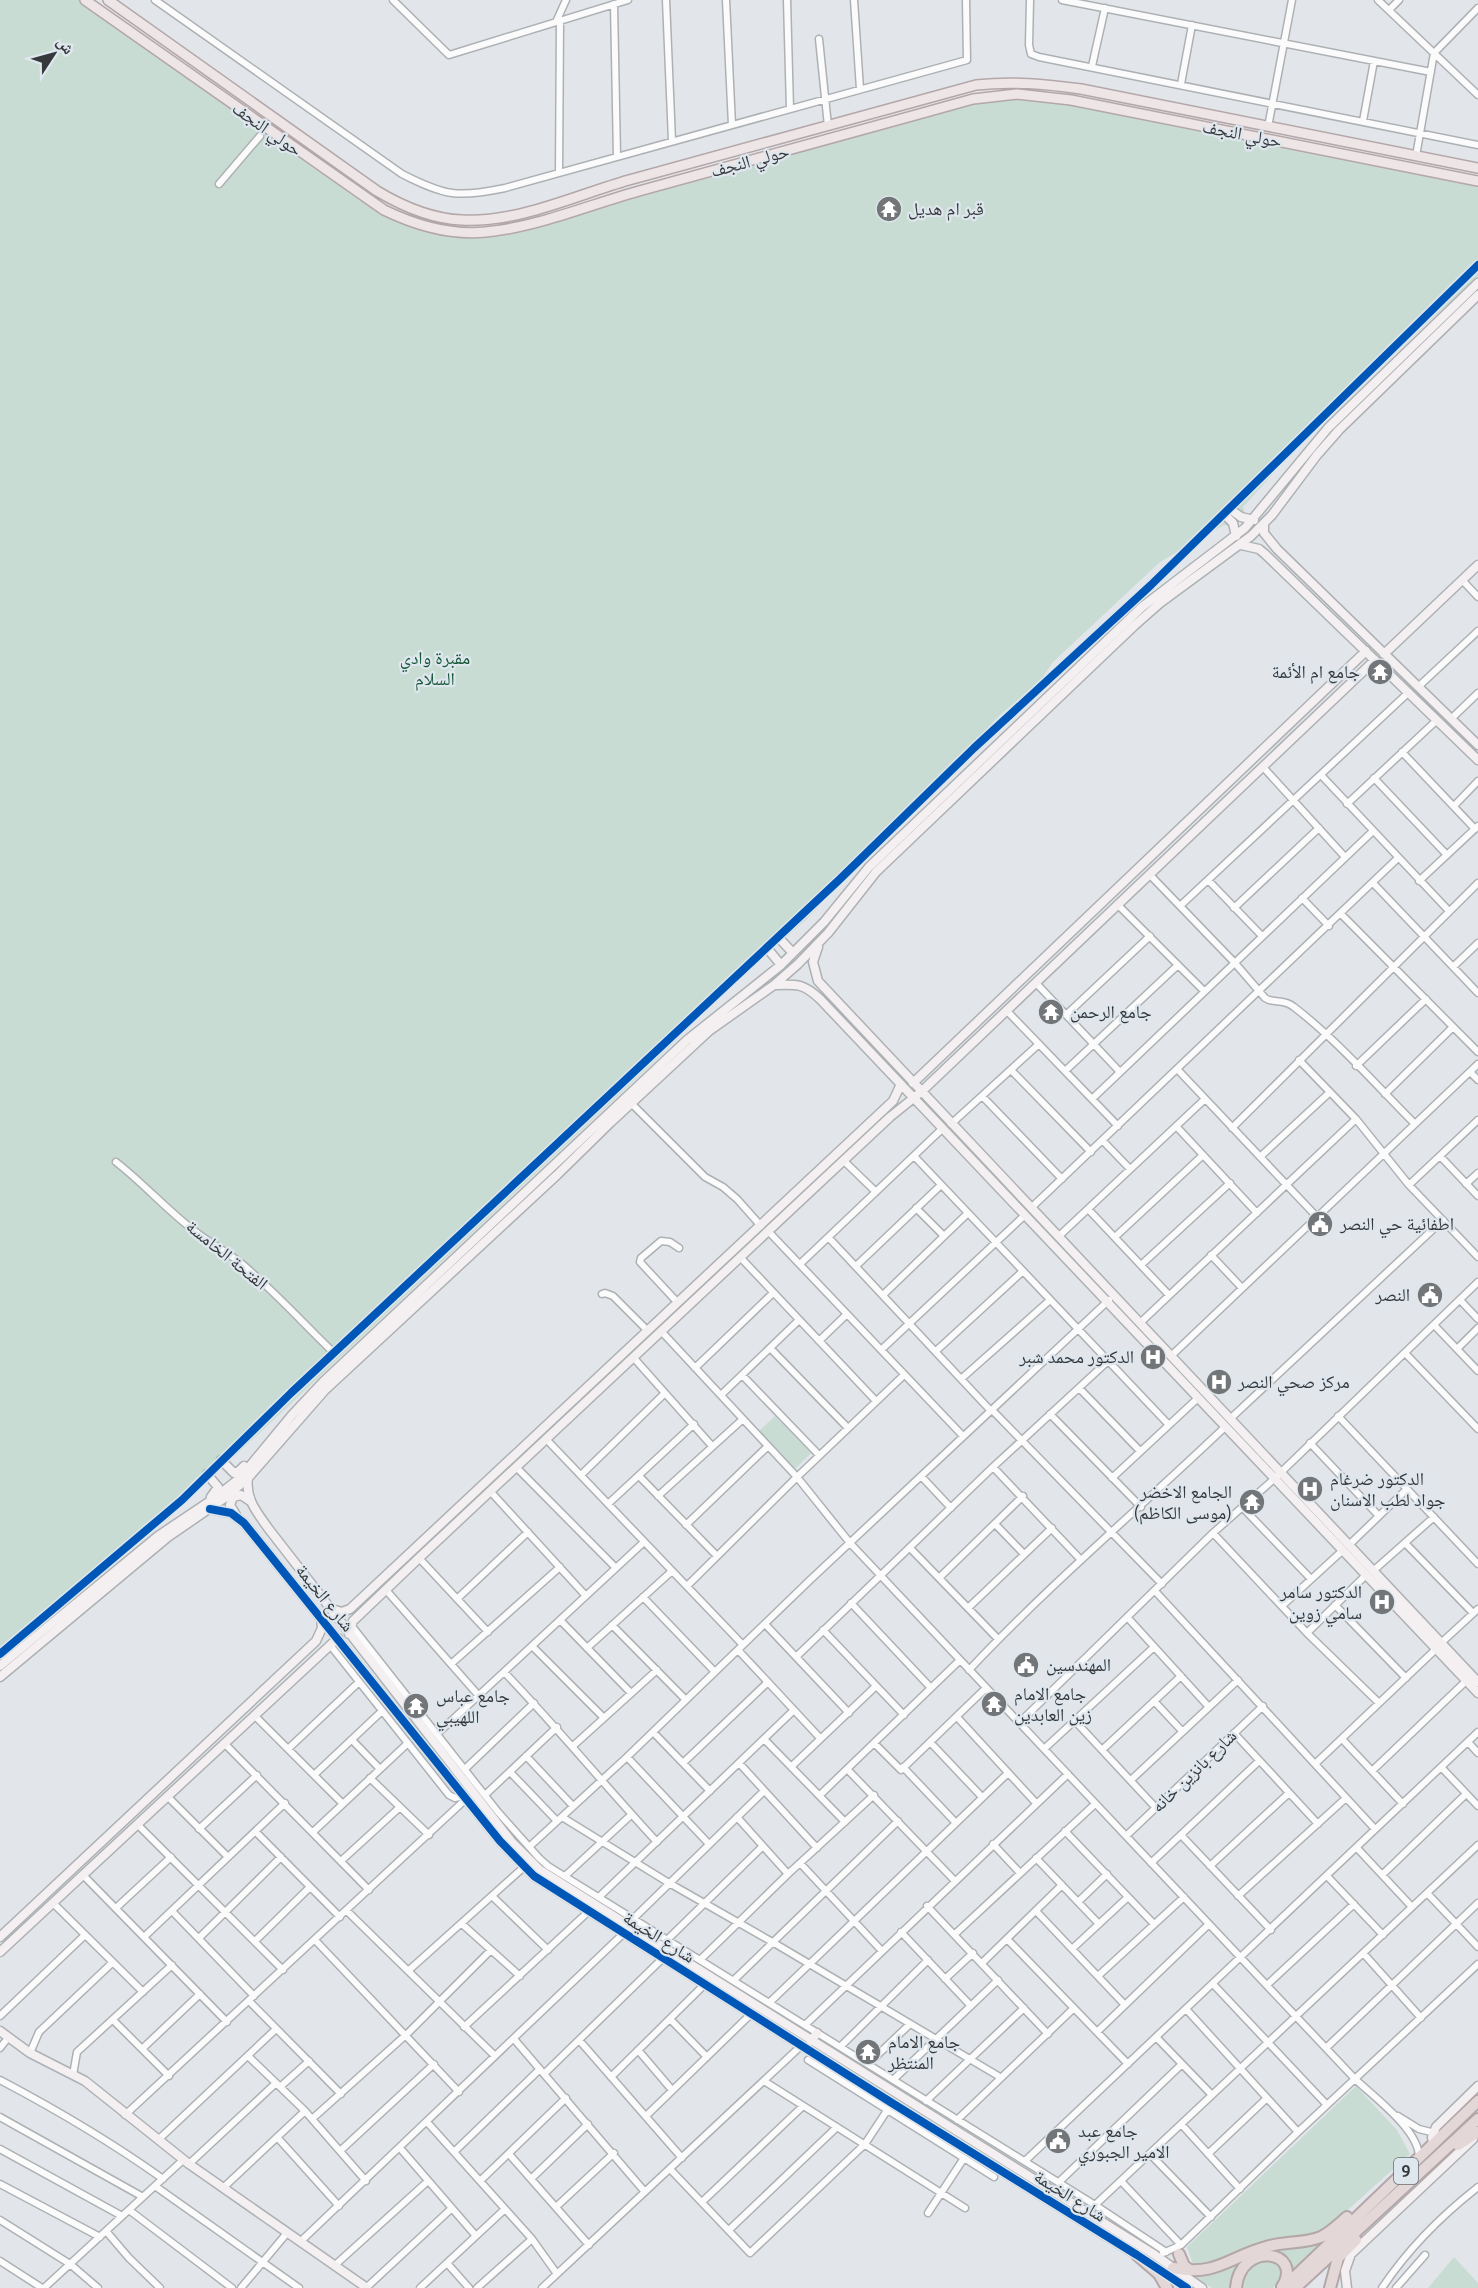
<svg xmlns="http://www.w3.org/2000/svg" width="1478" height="2288" font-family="Ubuntu,'Noto Naskh Arabic',sans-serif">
<rect width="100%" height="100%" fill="#e2e6ea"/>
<path fill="#c9dcd3" d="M0,0H79L376,209L401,222L510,233L965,106L1001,98L1057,100L1478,186V278L1427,323L1279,467L1243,507L1245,514L1232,526L1224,525L1160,562L1053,662L1040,681L1000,715L806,920L748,970L655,1061L167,1520L0,1658Z
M775,1416L811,1453L795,1469L759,1431Z
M1356,2086L1397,2130L1410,2154L1330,2226L1321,2232L1206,2266L1194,2267L1187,2247Z
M1327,2239L1288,2278L1277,2253L1265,2250Z
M1265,2257C1282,2265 1289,2273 1273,2288H1239L1244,2272Z
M1454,2257L1478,2283V2288H1428Z
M1243,2260L1232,2275L1231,2288H1212L1191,2274Z"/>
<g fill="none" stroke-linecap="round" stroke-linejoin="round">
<g stroke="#adb1b4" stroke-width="9">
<path id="street" d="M155,0L402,174C445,196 458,198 505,188L967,60L966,0
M393,0L449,55L628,0
M666,0L672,141
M726,0L732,125
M787,0L790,109
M854,0L860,89
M1030,0L1029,45L1031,54L1039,57L1478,145
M1062,0L1431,72
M1378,0L1478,95
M614,4L617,157
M1389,10L1399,0
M556,22L566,0
M819,39L828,126
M1092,66L1105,8
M1181,84L1192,25
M1363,121L1374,61
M1268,127L1292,0
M1416,156L1434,53L1478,8
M559,173L560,21
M219,184L260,136
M1462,580L1478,597
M1418,687L1478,631
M1451,719L1478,693
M1402,752L1475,829
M1263,767L1345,857
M1321,775L1449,911
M1374,778L1447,855
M1347,804L1437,720
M1454,806L1478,781
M1150,875L1234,962L1265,998C1273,1004 1283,998 1294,1007C1337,1040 1377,1086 1415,1124
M1208,880L1262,936
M1419,881L1478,826
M1373,883L1478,993
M1302,898L1329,926
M1118,905L1204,991
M1180,906L1409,692
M1234,908L1319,828
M1341,914L1478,1052
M1453,967L1478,943
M1036,983L1120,1072
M1007,1011L1118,1126
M1066,1015L1150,936
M1299,1060L1356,1119L1409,1185L1478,1257
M1356,1066L1426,999
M1011,1070L1091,1152
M1178,1070L1317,1217
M1065,1071L1178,965
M1470,1072L1478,1080
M1385,1094L1453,1027
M982,1096L1062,1179
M1092,1099L1373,831
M631,1103L705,1177L723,1187L737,1199L761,1226
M951,1124L1039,1044
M1176,1126L1257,1213
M1232,1128L1478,883
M1103,1141L1130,1169
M914,1156L1169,1425
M1440,1156L1478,1196
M1260,1157L1330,1092
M843,1160L876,1192
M116,1162C143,1183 165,1208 192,1229C207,1241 225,1251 241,1263C274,1291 303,1323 334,1353
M1466,1184L1478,1173
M1409,1185L1478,1120
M916,1208L944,1236
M1031,1208L1398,858
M1088,1209L1169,1295
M768,1231L963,1436
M1058,1237L1205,1099
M1115,1237L1203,1155
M829,1238L991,1411
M1211,1255L1242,1288
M740,1257L876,1401
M800,1264L943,1128
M1141,1265L1230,1183
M856,1266L941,1185
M602,1294L605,1293L613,1296L648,1331
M883,1295L968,1213
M1460,1300L1478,1319
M678,1303L640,1262L641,1258L661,1241L670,1242L679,1248
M1140,1323L1356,1119
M1434,1325L1478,1371
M661,1331L797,1477L850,1543L1355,2079C1374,2097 1419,2130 1419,2157
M819,1341L847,1314
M770,1348L848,1428
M1457,1349L1478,1328
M881,1350L1025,1215
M936,1351L1023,1271
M1405,1353L1478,1429
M1171,1356L1478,1064
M633,1357L712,1446
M695,1368L773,1293
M742,1375L819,1455
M961,1379L1050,1300
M1080,1389L1140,1451
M721,1395L799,1320
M992,1410L1162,1584
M1050,1414L1141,1507
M1338,1416L1478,1564
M1230,1419L1443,1220
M546,1439L743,1645
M1310,1443L1379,1516
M516,1467L616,1568
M993,1467L1081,1560
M581,1475L665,1393
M639,1476L717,1556
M921,1476L951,1508
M1112,1478L1198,1398
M490,1491L586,1596
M658,1496L743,1419
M608,1504L694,1424
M1242,1507L1311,1579
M995,1524L1024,1554
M686,1525L768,1446
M1213,1533L1307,1633L1379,1703
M1405,1543L1473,1613
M1349,1545L1407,1489
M910,1548L998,1639
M419,1558L488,1632
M1373,1571L1434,1517
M939,1578L1023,1496
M687,1586L797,1477L904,1375
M386,1590L479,1696
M1155,1591L1375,1829
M643,1597L715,1672
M457,1599L528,1532
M851,1603L931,1688
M1335,1605L1406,1678
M1282,1606L1342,1551
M968,1608L1052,1528
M1128,1618L1208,1706
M560,1620L631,1693
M765,1624L849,1713
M351,1625L498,1812L539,1858L548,1866L1095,2205L1166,2252
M612,1625L686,1700
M823,1630L904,1715
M1307,1633L1365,1576
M1441,1643L1478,1609
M330,1645L449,1795L455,1798L464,1796
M532,1646L604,1718
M587,1648L672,1571
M738,1650L820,1738
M0,1654L182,1500L291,1393L840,879L974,748L1151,585L1478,265
M796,1657L993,1467L1108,1361
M451,1664L560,1567
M969,1670C1050,1584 1140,1508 1225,1427
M504,1672C557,1727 605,1786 657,1842
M1154,1701L1182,1731
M254,1715L343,1804
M957,1717L1036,1803
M1075,1721L1156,1808
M1019,1723L1213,1533L1274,1479L1478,1282
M653,1732L710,1791
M1234,1733L1318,1824
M437,1734L644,1542
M764,1739L845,1822
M1342,1739L1403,1804
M352,1740L380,1769
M930,1742L982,1797
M1468,1742L1478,1753
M224,1743L369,1890
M874,1743L901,1770L986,1688
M573,1746L657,1670
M288,1749L359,1682
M1044,1749L1154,1647
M1102,1750L1181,1676
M526,1756L573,1806
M627,1757L709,1844
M683,1763L768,1682
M739,1763L817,1848
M1315,1764L1436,1649
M792,1766L876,1686
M903,1767L956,1823
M1441,1767L1478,1806
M465,1769L534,1703
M847,1769L955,1881
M1372,1771L1466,1681
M510,1772L557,1821
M314,1775L382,1711
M370,1778L429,1835
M1131,1780L1238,1680
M485,1795L557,1727
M820,1795L960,1660
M167,1796L228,1857
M562,1817L669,1883L774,1943L1000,2077
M737,1817L788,1874
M137,1824L283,1970
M199,1829L257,1775
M1065,1831L1153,1923
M256,1832L340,1917
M313,1832L408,1743
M1181,1835L1271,1930
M1126,1836L1263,1706
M993,1844L1020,1873
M529,1847L627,1757L809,1581L1109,1300
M1357,1848L1412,1907
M1036,1858L1099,1924
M341,1861L400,1807
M800,1863L881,1950
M1151,1863L1259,1761
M1210,1866L1289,1793
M83,1875L227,2022
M1382,1875L1466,1794
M565,1876L631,1815
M1327,1876L1383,1935
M1427,1893L1478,1947
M492,1896L548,1950
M1238,1896L1346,1798
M599,1897L794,1710
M1078,1902L1107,1874
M53,1903L143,1992
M927,1906L1048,2034
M116,1908L171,1857
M172,1911L254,1996
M347,1911L495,2056
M1036,1911L1125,2005
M633,1919L764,1791
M462,1924L520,1976
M901,1932L971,2006
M955,1934L1095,1804
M144,1937L285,1803
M199,1938L281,1857
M1007,1939L1128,2064
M315,1940L459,2092
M667,1940L763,1846
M255,1941L310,1887
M1072,1949L1128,1897
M1364,1954L1421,2018
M700,1960L788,1874L874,1795
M982,1963L1062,1885
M408,1971L524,1867
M1098,1976L1184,1897
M945,1979L973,1953
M734,1980L898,1821
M1213,1984L1327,2105
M1267,1985L1354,1904
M249,2001L341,2094
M769,2003L1008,1773
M1186,2009L1298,2132
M0,2016L85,1935
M670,2019L707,2057
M113,2020L169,2076
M805,2025L1068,1774
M464,2027L589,1911
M1097,2032L1209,1924
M1156,2037L1212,2095
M514,2039L645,2192
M579,2040L682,2158
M840,2047L928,1960
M0,2048L8,2038
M1326,2048L1478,1903
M142,2049L200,1994
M638,2050L672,2090
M30,2053L39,2032L112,1963
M248,2056L305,2111L366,2181
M808,2060L994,2177
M868,2064L910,2024
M544,2074L663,1958
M73,2075L77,2052L172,1965
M611,2077L705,1984
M0,2080C57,2110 111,2142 163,2179
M893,2080L998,1980
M764,2081L965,2208
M280,2087L309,2061
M926,2101L1024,2008
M125,2115L466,1799
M646,2116L752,2013
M1398,2116L1419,2129L1435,2133
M0,2117L143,2197
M312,2119L407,2034L491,1950
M957,2120L1074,2008
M427,2122L532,2239L557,2274
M1182,2125L1240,2189
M277,2137L339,2206
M158,2140L276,2029
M400,2148L476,2236
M0,2149L122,2216
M340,2151L434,2064
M454,2152L540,2069
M509,2154L589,2245
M1150,2154L1211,2217
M1208,2154L1267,2098
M1025,2161L1478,1732
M189,2164L276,2083
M670,2169L750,2253L865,2144L892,2103
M531,2179L588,2124
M480,2181L566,2098
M1121,2181L1181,2245
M1059,2182L1182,2064
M0,2184L100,2237
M155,2186L299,2288
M223,2188L305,2111
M702,2202L803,2106
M1095,2205L1478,1845
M556,2207L614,2153
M129,2210L232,2288
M928,2213L964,2158
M0,2220L70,2264L98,2288
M729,2230L837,2127
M106,2231L129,2258L160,2288
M300,2242L624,1933
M1163,2253L1181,2245L1298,2132L1478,1964
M0,2261L42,2288
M447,2263L469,2288
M334,2266L428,2181
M44,2288L183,2160
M241,2288L287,2233
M366,2288L452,2208
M420,2288L505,2209
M477,2288L532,2239
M542,2288L802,2045
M1382,2288C1408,2249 1441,2216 1478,2187
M1396,2288L1425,2255"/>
</g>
<g stroke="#adb1b4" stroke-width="11">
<path id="secondary" d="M1230,509L1241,517L1254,520
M1224,514L1233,523L1236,536
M1264,524V533L1277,549L1478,745
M1241,545L1259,549L1265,554L1478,760
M1384,654L1478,565
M778,937L793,953
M818,947L813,962L818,981L1478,1682
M767,948L781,965
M775,985C796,984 803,983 820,999L1478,1693
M913,1083L1366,651
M221,1460L234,1473L239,1471L244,1466
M207,1474L218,1487L211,1497
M248,1478C245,1499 257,1512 268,1528L511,1841L540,1870L1155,2255L1202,2288
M210,1509L231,1513L244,1523L500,1841L534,1876L892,2103L1140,2257
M236,1515L230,1505L233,1497L241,1495L250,1501
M328,1608L342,1612L350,1609L893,1101L901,1084
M349,1634L353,1621L419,1558L890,1117L921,1092L1375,660
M0,1666L158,1536L216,1497L240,1478L292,1415L323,1382L687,1040L781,965L824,922L869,867L1142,607L1245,528L1328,428L1478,283
M0,1677L168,1537L226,1497L248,1478L325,1390L557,1175L610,1123L709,1031L774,985L798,964L828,933L876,872L1135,625L1160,603L1251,536L1272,515L1317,455L1339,430L1478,295
M0,1937L316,1641L322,1628L321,1618
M0,1952L338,1638
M0,2031L30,2053L85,2081L189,2164L367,2288
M811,2041L817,2033
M1433,2144L1432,2137L1436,2127L1478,2086
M1156,2267L1187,2288
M1347,2288L1345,2271L1351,2254L1473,2139"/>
</g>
<g stroke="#b4a7a9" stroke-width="12">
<path id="primary" d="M85,0L384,210C419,227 456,237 494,231C542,225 592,204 639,191C751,160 862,130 973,99L1017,94L1071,100L1478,181
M108,0L377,191C402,206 432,219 462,220C518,223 576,195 629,180C745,148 860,117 976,85C1012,81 1045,84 1081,89L1478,168"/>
</g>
<g stroke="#b4a7a9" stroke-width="14">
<path id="highway" d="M1458,2145L1478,2132
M1179,2254L1184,2266L1190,2270
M1137,2255L1159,2274L1167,2288
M1173,2268C1216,2277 1229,2257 1266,2247C1284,2241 1304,2244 1321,2237C1331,2232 1339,2224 1347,2217
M1236,2288C1240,2240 1305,2250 1282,2287
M1283,2288L1478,2101
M1295,2288L1478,2119
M1330,2288L1338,2258L1356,2240"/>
</g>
<use href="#street" stroke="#fbfbfc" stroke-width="6"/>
<use href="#secondary" stroke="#f4f0f1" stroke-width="8"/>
<use href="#primary" stroke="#ede5e6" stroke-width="9"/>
<use href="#highway" stroke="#e4d7d7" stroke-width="10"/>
<g stroke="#dee6ee" stroke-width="11">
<path id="cycleway" d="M210,1509L231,1513L244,1523L500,1841L534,1876L892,2103L1137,2255L1187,2288
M0,1654L182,1500L291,1393L840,879L974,748L1151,585L1478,265"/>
</g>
<use href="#cycleway" stroke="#0057b8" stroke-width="8"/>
</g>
<defs>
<g id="temple-disc" transform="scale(1.35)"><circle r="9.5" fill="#727679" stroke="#dee6ee"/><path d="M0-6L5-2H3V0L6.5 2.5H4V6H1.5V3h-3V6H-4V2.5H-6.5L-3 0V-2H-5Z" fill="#fff"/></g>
<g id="civic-disc" transform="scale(1.35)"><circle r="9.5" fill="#727679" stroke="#dee6ee"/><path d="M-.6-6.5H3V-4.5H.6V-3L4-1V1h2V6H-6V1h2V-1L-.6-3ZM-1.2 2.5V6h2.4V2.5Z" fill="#fff"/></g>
<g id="hospital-disc" transform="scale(1.35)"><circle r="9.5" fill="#727679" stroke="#dee6ee"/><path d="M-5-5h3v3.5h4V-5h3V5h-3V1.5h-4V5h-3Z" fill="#fff"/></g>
</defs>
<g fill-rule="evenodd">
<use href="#temple-disc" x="889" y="209"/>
<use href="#temple-disc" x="1380" y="672"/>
<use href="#temple-disc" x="1051" y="1012"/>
<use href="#civic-disc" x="1320" y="1224"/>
<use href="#civic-disc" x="1430" y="1295"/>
<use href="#hospital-disc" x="1153" y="1357"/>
<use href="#hospital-disc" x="1219" y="1382"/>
<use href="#hospital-disc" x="1310" y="1489"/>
<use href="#temple-disc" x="1252" y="1502"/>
<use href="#hospital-disc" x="1382" y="1602"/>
<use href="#civic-disc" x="1026" y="1665"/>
<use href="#temple-disc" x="994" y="1704"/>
<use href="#temple-disc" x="416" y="1706"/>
<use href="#temple-disc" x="868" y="2052"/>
<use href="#civic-disc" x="1058" y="2141"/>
</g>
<g text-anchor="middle" stroke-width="4.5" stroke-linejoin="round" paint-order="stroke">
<rect fill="#dee6ee" stroke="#686d71" stroke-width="1.5" x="1394" y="2158" width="24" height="26" rx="4.5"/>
<g font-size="16" font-weight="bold" fill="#36393c">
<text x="1406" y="2177">9</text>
</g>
<g font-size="18" fill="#36393c" stroke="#dee6ee">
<text transform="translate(267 129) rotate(35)" y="6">حولي النجف</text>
<text transform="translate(1242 134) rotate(11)" y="6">حولي النجف</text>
<text transform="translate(750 161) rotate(-15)" y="6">حولي النجف</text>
<text transform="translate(227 1255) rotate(39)" y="6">الفتحة الخامسة</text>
<text transform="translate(325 1598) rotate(51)" y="6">شارع الخيمة</text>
<text transform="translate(1194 1771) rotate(-44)" y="6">شارع بانزين خانه</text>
<text transform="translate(659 1937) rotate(32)" y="6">شارع الخيمة</text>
<text transform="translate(1070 2196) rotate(32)" y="6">شارع الخيمة</text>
</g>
<g font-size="18" fill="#36393c" stroke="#dee6ee" text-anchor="start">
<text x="908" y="215">قبر ام هديل</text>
<text x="1360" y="678" text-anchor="end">جامع ام الأئمة</text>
<text x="1070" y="1018">جامع الرحمن</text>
<text x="1340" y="1230">اطفائية حي النصر</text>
<text x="1410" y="1301" text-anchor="end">النصر</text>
<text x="1134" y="1363" text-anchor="end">الدكتور محمد شبر</text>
<text x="1238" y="1388">مركز صحي النصر</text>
<text x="1330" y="1485">الدكتور ضرغام<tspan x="1330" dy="21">جواد لطب الاسنان</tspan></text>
<text x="1232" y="1498" text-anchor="end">الجامع الاخضر<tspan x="1232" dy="21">(موسى الكاظم)</tspan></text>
<text x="1362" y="1598" text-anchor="end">الدكتور سامر<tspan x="1362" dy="21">سامي زوين</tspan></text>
<text x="1046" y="1671">المهندسين</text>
<text x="1014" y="1700">جامع الامام<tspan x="1014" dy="21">زين العابدين</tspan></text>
<text x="436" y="1702">جامع عباس<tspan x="436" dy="21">اللهيبي</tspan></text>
<text x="888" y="2048">جامع الامام<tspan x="888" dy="21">المنتظر</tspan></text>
<text x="1078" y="2137">جامع عبد<tspan x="1078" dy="21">الامير الجبوري</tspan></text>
</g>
<g font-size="18" fill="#165737" stroke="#dee6ee">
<text x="435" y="664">مقبرة وادي<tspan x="435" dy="21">السلام</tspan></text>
</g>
</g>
<g transform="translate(54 54) rotate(54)" stroke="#dee6ee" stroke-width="4.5" paint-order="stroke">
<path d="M0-4.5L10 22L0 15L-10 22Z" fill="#36393c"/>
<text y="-9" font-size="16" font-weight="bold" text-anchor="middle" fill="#36393c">ش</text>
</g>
</svg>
